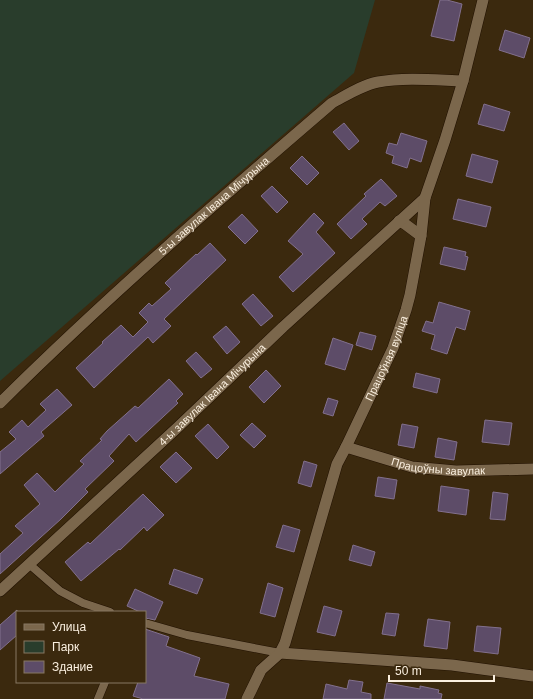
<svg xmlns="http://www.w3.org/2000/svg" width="533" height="699" font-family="Helvetica,sans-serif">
<rect width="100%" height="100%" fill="#3b290e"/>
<path fill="#293d2c" d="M0,0H375L354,73L0,381Z"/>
<path fill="#5d4c68" stroke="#82708d" d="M440,0H447L462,4L454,41L431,36Z
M505,30L530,38L524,58L499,50Z
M484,104L510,112L504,131L478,124Z
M344,123L359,141L349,150L333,132Z
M401,133L427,141L421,162L410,158L407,168L392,163L394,156L386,153L389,143L397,145Z
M472,154L498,161L492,183L466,176Z
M302,156L319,173L307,185L290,168Z
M381,179L397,196L385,206L380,202L362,219L367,224L351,239L337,224L366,196L364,194Z
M272,186L288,202L277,213L261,196Z
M458,199L491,207L486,227L453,219Z
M314,213L324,223L316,232L335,253L293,292L279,277L303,254L288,241Z
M242,214L258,231L245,244L228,227Z
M210,243L226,260L164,319L171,326L153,343L148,337L94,388L76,368L103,343L102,342L121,325L133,337L148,322L139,313L149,303L152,306L171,289L165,283L196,254L197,255Z
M444,247L466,252L465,256L468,257L465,270L440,264Z
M253,294L273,316L261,326L242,304Z
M439,302L470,311L465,330L456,327L447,354L431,349L435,335L422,331L426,321L433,323Z
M226,326L240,342L227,354L213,337Z
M360,332L376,336L372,350L356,345Z
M333,338L353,345L345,370L325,364Z
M196,352L212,369L201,378L186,361Z
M266,370L281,386L264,403L249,387Z
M416,373L440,379L437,393L413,387Z
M169,379L183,394L176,401L178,403L136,442L129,434L109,456L114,461L85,489L88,492L61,519L0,574V554L23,533L15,526L40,504L24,485L37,473L55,492L84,464L80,461L102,440L100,439L107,431L135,406L138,408Z
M57,389L72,405L41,432L44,436L0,474V452L16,439L9,432L22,420L28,427L46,410L40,404Z
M328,398L338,401L333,416L323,413Z
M485,420L512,423L509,445L482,442Z
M252,423L266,436L254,448L240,435Z
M208,424L229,447L217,459L195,436Z
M402,424L418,427L414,448L398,445Z
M438,438L457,442L454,460L435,457Z
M176,452L192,468L176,483L160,467Z
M304,461L317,465L311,487L298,483Z
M378,477L397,480L394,499L375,496Z
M441,486L469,490L466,515L438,511Z
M493,492L508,494L505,520L490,519Z
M143,494L164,515L147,531L144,527L120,550L119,549L81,581L65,562L88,542L90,544Z
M283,525L300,530L294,552L276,547Z
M353,545L375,552L371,566L349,560Z
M174,569L203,579L197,594L169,584Z
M268,583L283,588L275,617L260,613Z
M135,589L163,602L155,620L145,618V612H140L127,606Z
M324,606L342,611L335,636L317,632Z
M17,610V635L0,650V625Z
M386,613L399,614L395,636L382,634Z
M428,619L450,622L447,649L424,646Z
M477,626L501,628L498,654L474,651Z
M145,629L169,637L166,646L200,658L194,676L229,684L225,699H143L133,696L138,682H145Z
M349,680L363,682L361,692L371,694V699H323L326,684L347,689Z
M387,683L420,689V686L439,690L438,693L442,694L441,699H384Z"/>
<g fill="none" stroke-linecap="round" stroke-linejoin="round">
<g stroke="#211100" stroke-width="9">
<path id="service" d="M29,564L60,591L83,603L110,612
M145,623L187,635L280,653
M98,699L105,682"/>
</g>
<g stroke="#211100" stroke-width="12">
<g id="minor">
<path d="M399,221L405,224L421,236"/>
<path id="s1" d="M0,403C106,298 219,200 332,103C347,95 362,85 378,82C405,77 435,80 463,81"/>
<path id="s2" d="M346,447L412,467L456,471L533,469"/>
<path id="s3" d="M0,591L177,428L283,327L425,198"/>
<path d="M280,653L452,665L533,676"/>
<path id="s4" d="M247,699L261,670L280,653L285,643L337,464L346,447L393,348L406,310L410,295L421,236L425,198L445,140L463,81L483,0"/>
</g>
</g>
<use href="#service" stroke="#7b674c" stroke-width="8"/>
<use href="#minor" stroke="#7b674c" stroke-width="11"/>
</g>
<g text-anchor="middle" stroke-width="3" stroke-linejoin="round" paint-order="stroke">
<g font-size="11" fill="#faefdf" stroke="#3b290e">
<text dy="4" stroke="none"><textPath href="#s1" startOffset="291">5-ы завулак Івана Мічурына</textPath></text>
<text dy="4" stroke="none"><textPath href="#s4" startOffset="372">Працоўная вуліца</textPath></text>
<text dy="4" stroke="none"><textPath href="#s3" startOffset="289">4-ы завулак Івана Мічурына</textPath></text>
<text dy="4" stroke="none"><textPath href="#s2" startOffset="95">Працоўны завулак</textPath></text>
</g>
</g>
<rect x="16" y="611" width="130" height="72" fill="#3b290e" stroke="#877862"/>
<rect x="24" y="624" width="20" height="6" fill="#7b674c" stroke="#877862"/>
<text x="52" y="631" font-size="12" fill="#faefdf">Улица</text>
<rect x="24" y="641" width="20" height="12" fill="#293d2c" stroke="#877862"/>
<text x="52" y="651" font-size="12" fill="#faefdf">Парк</text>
<rect x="24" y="661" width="20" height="12" fill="#5d4c68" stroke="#877862"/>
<text x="52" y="671" font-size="12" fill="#faefdf">Здание</text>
<path d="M389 675v6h105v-6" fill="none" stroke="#faefdf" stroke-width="2"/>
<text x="395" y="675" font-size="12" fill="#faefdf" stroke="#3b290e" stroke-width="3" paint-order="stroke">50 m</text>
</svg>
